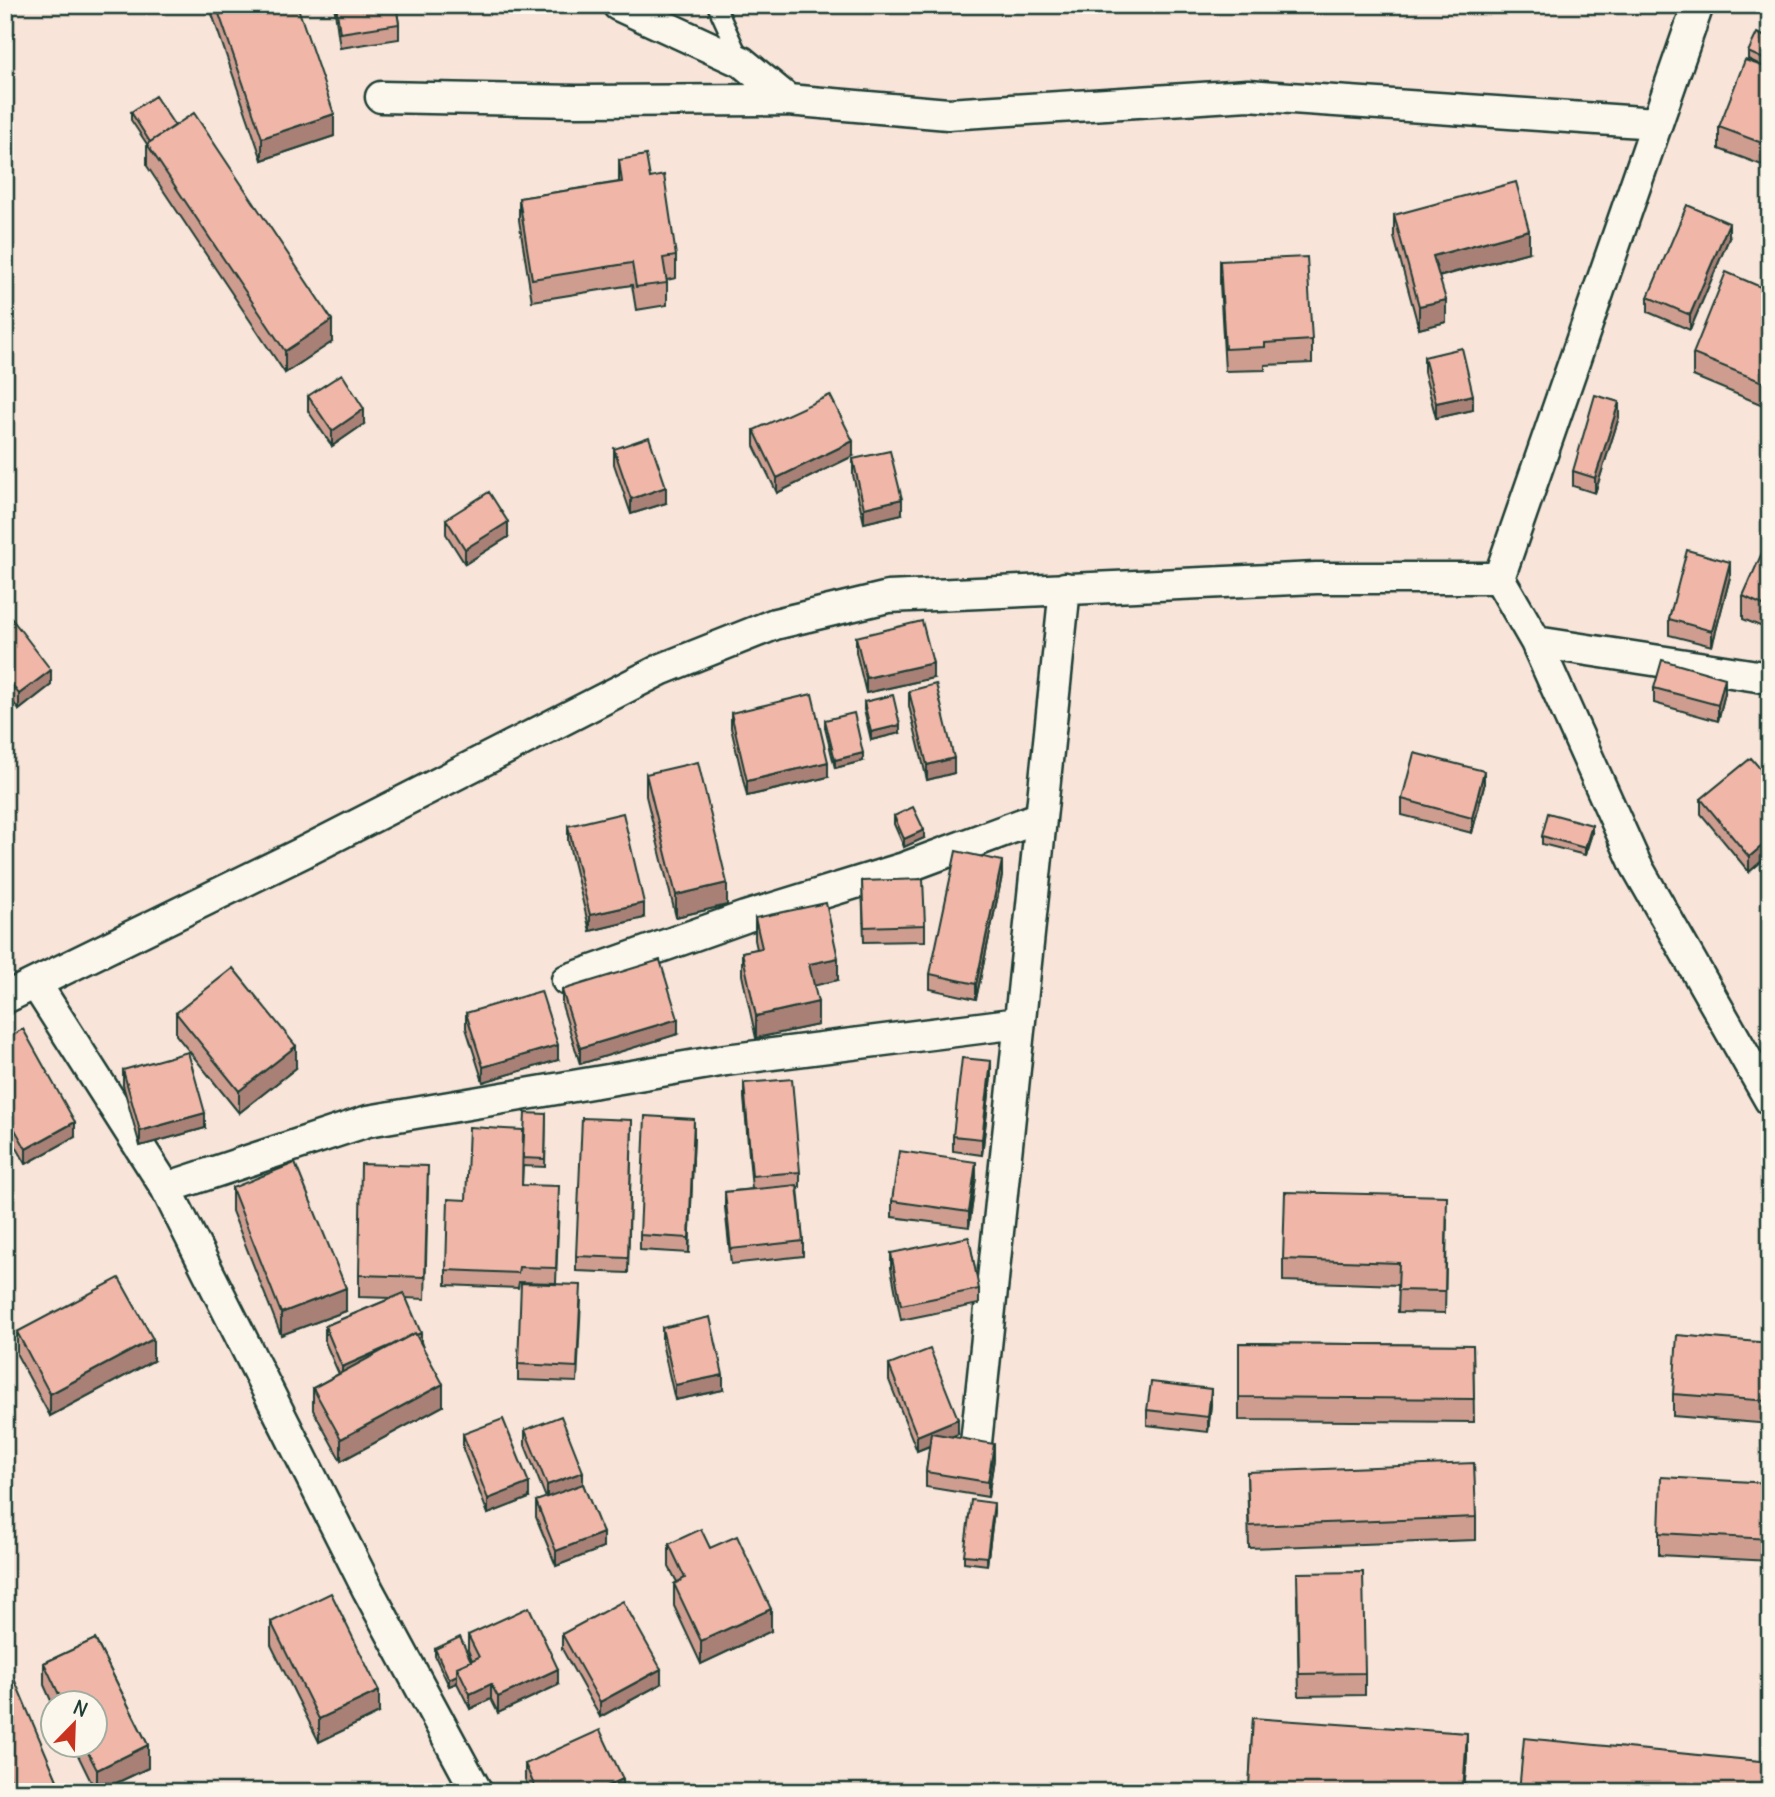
<svg xmlns="http://www.w3.org/2000/svg" width="1775" height="1797" font-family="Delius,sans-serif">
<rect width="100%" height="100%" fill="#f8e4d8"/>
<filter id="ink" filterUnits="userSpaceOnUse"><feTurbulence type="fractalNoise" baseFrequency=".0143" numOctaves="2"/><feDisplacementMap in="SourceGraphic" scale="14" xChannelSelector="R" yChannelSelector="G"/><feConvolveMatrix kernelMatrix="1 2 1 2 8 2 1 2 1" color-interpolation-filters="sRGB"/></filter>
<g filter="url(#ink)">
<g fill="none" stroke-linecap="round" stroke-linejoin="round">
<g stroke="#1f3d34" stroke-width="21">
<path id="lane" d="M716,5L741,60"/>
</g>
<g stroke="#1f3d34" stroke-width="35">
<path id="street" d="M618,5L742,62L788,100
M1698,5L1499,578L1536,642L1636,865L1770,1100
M381,97L577,101L788,100L948,114L1248,95L1656,123
M1536,642L1770,678
M567,980L745,917L904,868L1041,817
M36,984L166,1188L368,1590L477,1792
M5,998L302,853L662,669L775,624L888,597L1316,578H1499
M166,1188L368,1121L726,1060L1019,1023
M976,1443L1065,588"/>
</g>
<use href="#lane" stroke="#fbf7ec" stroke-width="16"/>
<use href="#street" stroke="#fbf7ec" stroke-width="30"/>
</g>
<path fill="#ce9d90" stroke="#1f3d34" stroke-width="2" d="M209,5H297L334,136L262,160Z
M334,5H396L399,24V39L340,48Z
M1770,39V168L1719,149V127L1767,68L1748,59V52Z
M131,112L175,126L332,342L285,373L147,166V144L131,120Z
M619,160L650,178L676,256V278L667,280V305L636,310L632,285L532,301L519,220V198L619,182Z
M1394,215L1529,252L1439,277L1446,322L1419,329L1394,237Z
M1729,238L1690,330L1648,312V297Z
M1220,261L1312,340V363L1265,365V370L1225,371L1220,283Z
M1770,291V408L1693,376V354Z
M1424,357L1473,410L1436,418L1424,372Z
M308,396L364,424L332,446L308,411Z
M1619,417L1595,493L1573,486V471Z
M754,430L853,456L777,493L754,446Z
M614,449L666,503L631,514L614,464Z
M853,459L902,514L864,523L853,475Z
M446,519L508,537L465,564L446,534Z
M1770,551V618L1765,628L1743,619V596Z
M1730,577L1712,646L1669,635V619Z
M5,610L51,685L19,710L5,691Z
M856,637L933,678L866,693L856,652Z
M1654,688L1725,693L1718,721L1654,703Z
M909,691L954,773L927,780L909,706Z
M864,702L900,733L871,740L864,710Z
M731,713L828,777L747,796L731,728Z
M825,720L863,761L835,768L825,728Z
M646,774L727,905L676,917L646,796Z
M1770,780V854L1749,872L1701,814V799Z
M1484,786L1472,833L1402,815V799Z
M894,816L924,838L904,847L894,824Z
M568,826L644,918L590,931L568,841Z
M1592,833L1585,855L1542,844V836Z
M1002,876L976,999L930,989V974Z
M862,881L925,925V941L864,942Z
M755,918L838,980L814,985L818,1025L756,1038L742,975V952L757,949L755,940Z
M562,990L678,1034L580,1064L562,1005Z
M176,1013L296,1068L239,1113L176,1035Z
M466,1013L558,1060L483,1082L466,1028Z
M5,1039L75,1137L26,1164L5,1127Z
M123,1070L205,1128L140,1146L123,1085Z
M991,1077L982,1155L953,1151V1136Z
M744,1083L800,1172V1187H798L803,1241V1256L731,1264L725,1207V1192L752,1189L744,1098Z
M546,1114L545,1167L523,1166L522,1185L559,1201L556,1283L519,1282L518,1288L446,1285V1270L466,1200L523,1130Z
M632,1120L628,1273L576,1271V1256Z
M694,1134L689,1253L640,1250V1235Z
M976,1177L969,1227L892,1217V1201Z
M232,1188L346,1311L281,1335L232,1211Z
M428,1188L425,1299L406,1298L443,1406L341,1461L313,1410V1388L339,1374L325,1342V1326L392,1298L359,1297V1275Z
M1447,1219L1445,1313L1398,1312L1399,1285L1283,1281V1259Z
M891,1253L979,1289V1304L901,1320L891,1268Z
M581,1300L577,1382L518,1380V1364Z
M662,1328L723,1390L675,1400L662,1343Z
M17,1332L153,1361L50,1416L17,1355Z
M1239,1343L1473,1345L1474,1422L1239,1420Z
M1770,1343V1424L1673,1416V1394Z
M889,1365L958,1434L952,1437L994,1459L988,1497L926,1487V1472L930,1446L917,1451L889,1380Z
M1211,1404L1208,1432L1147,1425V1410Z
M525,1430L583,1484L603,1548L556,1566L536,1517V1501L546,1498L525,1445Z
M463,1434L529,1498L488,1514L463,1449Z
M1247,1472L1476,1517V1540L1249,1548Z
M1770,1483V1561L1659,1555V1533Z
M994,1511L987,1565L964,1562V1555Z
M669,1544L710,1548L771,1631L701,1664L674,1606V1584L677,1582L669,1567Z
M1297,1596L1365,1673V1695L1299,1696Z
M271,1622L379,1713L319,1742L271,1645Z
M562,1634L661,1684L600,1717L562,1649Z
M468,1635L558,1685L498,1713L491,1699L470,1709L457,1683L449,1686L435,1656V1649L471,1661L472,1660L468,1650Z
M95,1639L148,1745V1768L98,1792H96L73,1745H94V1703H52L44,1685V1663Z
M5,1662L62,1792H7L5,1788Z
M1253,1718L1467,1755L1464,1792H1249Z
M525,1764L623,1792H530L525,1779Z"/>
<path fill="#a88076" stroke="#1f3d34" stroke-width="2" d="M334,114V136L262,160V138Z
M1729,223V238L1690,330V315Z
M1529,230V252L1433,278V256Z
M1446,300V322L1419,329V306Z
M332,320V342L285,373V351Z
M1473,395V410L1436,418V403Z
M1619,402V417L1595,493V478Z
M364,409V424L332,446V431Z
M853,441V456L777,493V478Z
M666,487V503L631,514V499Z
M902,499V514L864,523V508Z
M508,522V537L465,564V549Z
M1730,562V577L1712,646V631Z
M1770,596V618L1765,628V606Z
M933,663V678L866,693V678Z
M51,670V685L19,710V694Z
M1725,678V693L1718,721V705Z
M900,725V733L871,740V732Z
M863,753V761L835,768V760Z
M954,758V773L927,780V765Z
M828,762V777L747,796V781Z
M1484,771V786L1472,833V818Z
M1592,825V833L1585,855V848Z
M924,830V838L904,847V839Z
M1770,839V854L1749,872V857Z
M1002,861V876L976,999V984Z
M727,883V905L676,917V895Z
M644,903V918L590,931V915Z
M838,958V980L809,987V964Z
M818,1002V1025L756,1038V1016Z
M678,1019V1034L580,1064V1048Z
M558,1045V1060L483,1082V1067Z
M296,1046V1068L239,1113V1091Z
M991,1061V1077L982,1155V1139Z
M205,1113V1128L140,1146V1131Z
M694,1119V1134L689,1253V1238Z
M75,1122V1137L26,1164V1149Z
M976,1162V1177L969,1227V1212Z
M346,1288V1311L281,1335V1313Z
M421,1333V1348L342,1382V1367Z
M9,1337V1345L5,1347V1339Z
M153,1339V1361L50,1416V1394Z
M723,1375V1390L675,1400V1385Z
M443,1384V1406L341,1461V1439Z
M1211,1389V1404L1208,1432V1417Z
M958,1419V1434L917,1451V1436Z
M994,1444V1459L988,1497V1482Z
M583,1472V1487L547,1501V1485Z
M529,1483V1498L488,1514V1499Z
M994,1503V1511L987,1565V1557Z
M603,1533V1548L556,1566V1551Z
M771,1609V1631L701,1664V1641Z
M558,1669V1685L498,1713V1697Z
M661,1669V1684L600,1717V1702Z
M457,1675V1683L449,1686V1679Z
M491,1684V1699L470,1709V1694Z
M379,1691V1713L319,1742V1719Z
M1467,1733V1755L1464,1792H1463Z
M148,1745V1768L97,1792V1770Z
M623,1779V1792H594Z"/>
<path fill="#f0b7a8" stroke="#1f3d34" stroke-width="2" d="M216,5H297L334,114L262,138Z
M336,5H396L399,24L340,33Z
M1757,33L1770,39V62L1748,52Z
M1745,60L1770,69V146L1719,127Z
M155,96L175,126L150,142L131,112Z
M194,113L332,320L285,351L147,144Z
M646,155L650,178L664,175L676,256L663,258L667,283L636,287L632,263L532,279L519,198L622,182L619,160Z
M1516,182L1529,230L1433,256L1446,300L1419,306L1394,215Z
M1687,205L1729,223L1690,315L1648,297Z
M1307,257L1312,340L1265,343V347L1225,349L1220,261Z
M1726,272L1770,291V385L1693,354Z
M1462,348L1473,395L1436,403L1424,357Z
M342,374L364,409L332,431L308,396Z
M830,395L853,441L777,478L754,430Z
M1595,395L1619,402L1595,478L1573,471Z
M649,437L666,487L631,499L614,449Z
M890,451L902,499L864,508L853,459Z
M489,492L508,522L465,549L446,519Z
M1764,548L1770,551V596L1765,606L1743,596Z
M1687,550L1730,562L1712,631L1669,619Z
M5,610L51,670L19,694L5,676Z
M922,621L933,663L866,678L856,637Z
M1662,660L1725,678L1718,705L1654,688Z
M936,684L954,758L927,765L909,691Z
M812,694L828,762L747,781L731,713Z
M893,695L900,725L871,732L864,702Z
M854,713L863,753L835,760L825,720Z
M1414,753L1484,771L1472,818L1402,799Z
M1751,758L1770,780V839L1749,857L1701,799Z
M698,762L727,883L676,895L646,774Z
M913,807L924,830L904,839L894,816Z
M623,813L644,903L590,915L568,826Z
M1548,813L1592,825L1585,848L1542,836Z
M956,851L1002,861L976,984L930,974Z
M923,879L925,925L864,927L862,881Z
M826,903L838,958L809,964L818,1002L756,1016L742,952L762,948L755,918Z
M660,960L678,1019L580,1048L562,990Z
M233,968L296,1046L239,1091L176,1013Z
M541,991L558,1045L483,1067L466,1013Z
M23,1029L75,1122L26,1149L5,1112V1039Z
M188,1052L205,1113L140,1131L123,1070Z
M962,1058L991,1061L982,1139L953,1136Z
M792,1079L800,1172L752,1176L744,1083Z
M525,1113L546,1114L545,1159L523,1158Z
M645,1116L694,1119L689,1238L640,1235Z
M582,1118L632,1120L628,1258L576,1256Z
M469,1127L523,1130L522,1185L559,1186L556,1268L519,1267L518,1273L446,1270L448,1199L466,1200Z
M899,1151L976,1162L969,1212L892,1201Z
M295,1163L346,1288L281,1313L232,1188Z
M361,1164L428,1166L425,1277L359,1275Z
M797,1185L803,1241L731,1249L725,1192Z
M1285,1192L1447,1196L1445,1291L1398,1290L1399,1263L1283,1259Z
M969,1237L979,1289L901,1305L891,1253Z
M119,1278L153,1339L50,1394L17,1332Z
M521,1283L581,1285L577,1367L518,1364Z
M404,1293L421,1333L416,1335L415,1333L392,1345L342,1367L325,1326Z
M710,1317L723,1375L675,1385L662,1328Z
M415,1333L443,1384L341,1439L313,1388Z
M1677,1335L1770,1343V1401L1673,1394Z
M1239,1343L1473,1345L1474,1399L1239,1397Z
M930,1349L958,1419L917,1436L889,1365Z
M1151,1382L1211,1389L1208,1417L1147,1410Z
M561,1416L583,1472L547,1485L525,1430Z
M503,1419L529,1483L488,1499L463,1434Z
M931,1433L994,1444L988,1482L926,1472Z
M1474,1463L1476,1517L1249,1526L1247,1472Z
M1661,1477L1770,1483V1539L1659,1533Z
M583,1484L603,1533L556,1551L536,1501Z
M971,1500L994,1503L987,1557L964,1555Z
M701,1529L710,1548L737,1536L771,1609L701,1641L674,1584L685,1578L669,1544Z
M1363,1572L1365,1673L1299,1674L1297,1573Z
M331,1593L379,1691L319,1719L271,1622Z
M623,1601L661,1669L600,1702L562,1634Z
M529,1607L558,1669L498,1697L491,1684L470,1694L457,1667L479,1657L468,1635Z
M460,1637L471,1661L457,1667V1675L449,1679L435,1649Z
M95,1639L148,1745L97,1770L84,1745H94V1703H63L44,1663Z
M5,1662H7L62,1792H16L5,1766Z
M1253,1718L1467,1733L1463,1792H1314L1249,1787Z
M600,1730L623,1779L594,1792H537L525,1764Z
M1524,1738L1770,1762V1792H1519Z
M824,1782L834,1792H813Z"/>
</g>
<rect width="1775" height="1797" fill="none" stroke="#fbf7ec" stroke-width="28"/>
<rect x="14" y="14" width="1747" height="1769" fill="none" stroke="#1f3d34" stroke-width="2.5" filter="url(#ink)"/>
<g transform="translate(74 1724) rotate(23)"><circle r="33" fill="#fbf7ec" stroke="#a3ada2" stroke-width="2"/>
<path d="M0-5L12 26L0 18L-12 26Z" fill="#c8321e"/>
<text y="-10" font-size="19" font-weight="bold" text-anchor="middle" fill="#1f3d34">N</text>
</g>
</svg>
